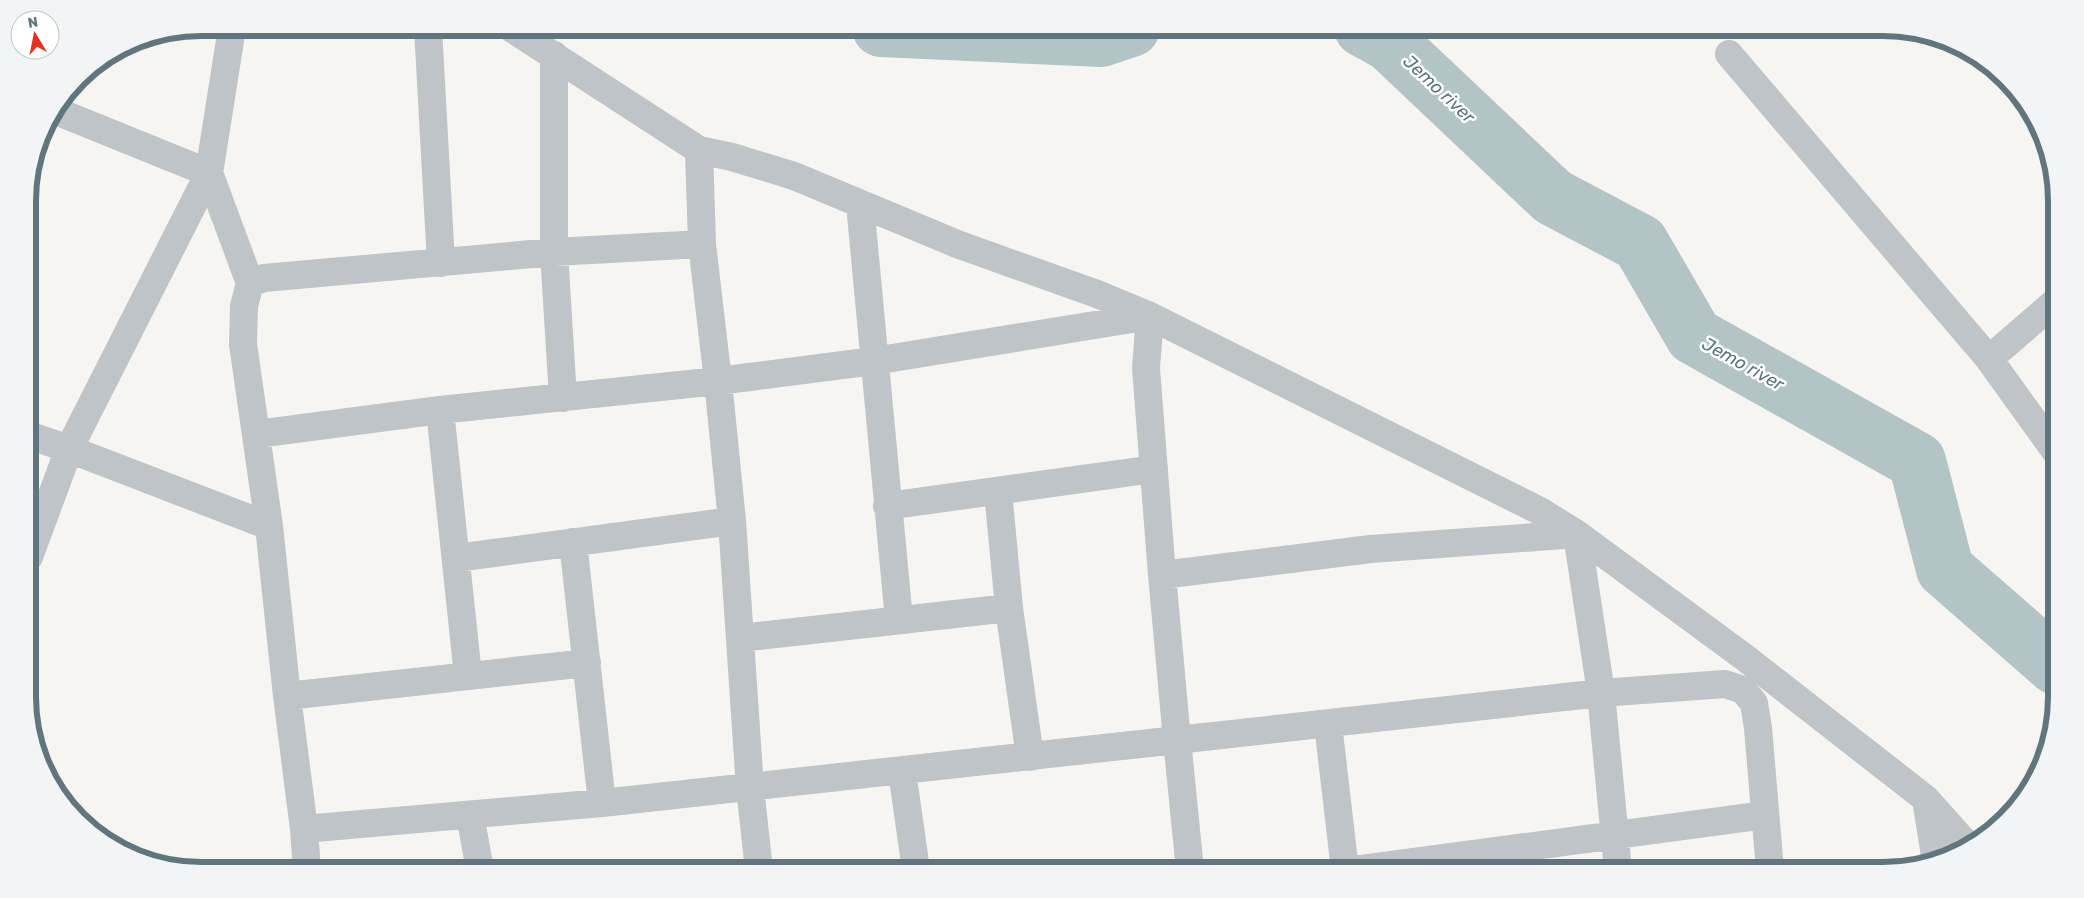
<svg xmlns="http://www.w3.org/2000/svg" width="2084" height="898" font-family="Rubik,sans-serif">
<rect width="100%" height="100%" fill="#f6f5f2"/>
<g fill="none" stroke-linecap="round" stroke-linejoin="round">
<path stroke="#b3c4c6" stroke-width="58" d="M881,28L1101,38L1131,28
M1363,28L1390,43L1553,197L1640,243L1694,336L1917,461L1945,569L2056,666"/>
<path stroke="#bec4c7" stroke-width="28" d="M232,28L209,173L250,283L244,306L243,344L269,526
M428,28L441,263
M1729,54L1989,359L2056,452
M554,55V252L563,398
M699,150L702,244L718,381L732,521L750,788L759,870
M860,204L899,620
M250,283L264,278L554,252L702,244
M1989,359L2055,302
M440,410L468,676
M257,434L440,410L718,381L874,361L1150,316L1540,511L1577,534L1744,657L1926,799L1968,846
M28,435L69,449L269,526L287,696L304,829L602,803L1177,740L1162,575L1146,368L1150,316L1097,294L957,244L794,176L732,157L699,150L511,28
M998,491L1009,608L1030,757
M887,506L1154,469
M573,542L602,803
M29,557L69,449L209,173L56,111
M456,558L732,521
M1162,575L1371,549L1577,534L1601,693L1618,870
M740,638L1009,608
M287,696L587,663
M1328,724L1345,870
M902,771L916,870
M1926,799L1936,862
M470,815L480,870
M304,829L307,870
M1190,870L1177,740L1601,693L1725,684L1743,690L1754,703L1758,728L1770,870
M1354,870L1765,815"/>
</g>
<g text-anchor="middle" stroke-width="5" stroke-linejoin="round" paint-order="stroke">
<g font-size="18" font-style="italic" fill="#5a7679" stroke="#fff">
<text transform="translate(1439 89) rotate(43)" y="6">Jemo river</text>
<text transform="translate(1743 364) rotate(29)" y="6">Jemo river</text>
</g>
</g>
<path d="M0 0H2084V898H0ZM201 36H1883A165 165 0 0 1 2048 201V697A165 165 0 0 1 1883 862H201A165 165 0 0 1 36 697V201A165 165 0 0 1 201 36Z" fill="#f2f4f5" fill-rule="evenodd"/>
<path fill="none" stroke="#60767e" stroke-width="6" d="M201 36H1883A165 165 0 0 1 2048 201V697A165 165 0 0 1 1883 862H201A165 165 0 0 1 36 697V201A165 165 0 0 1 201 36Z"/>
<g transform="translate(35 35) rotate(350)"><circle r="24" fill="#ffffff" stroke="#bfc8cb"/>
<path d="M0-4L9 19L0 12L-9 19Z" fill="#e62e22"/>
<text y="-8" font-size="14" font-weight="bold" text-anchor="middle" fill="#60767e">N</text>
</g>
</svg>
